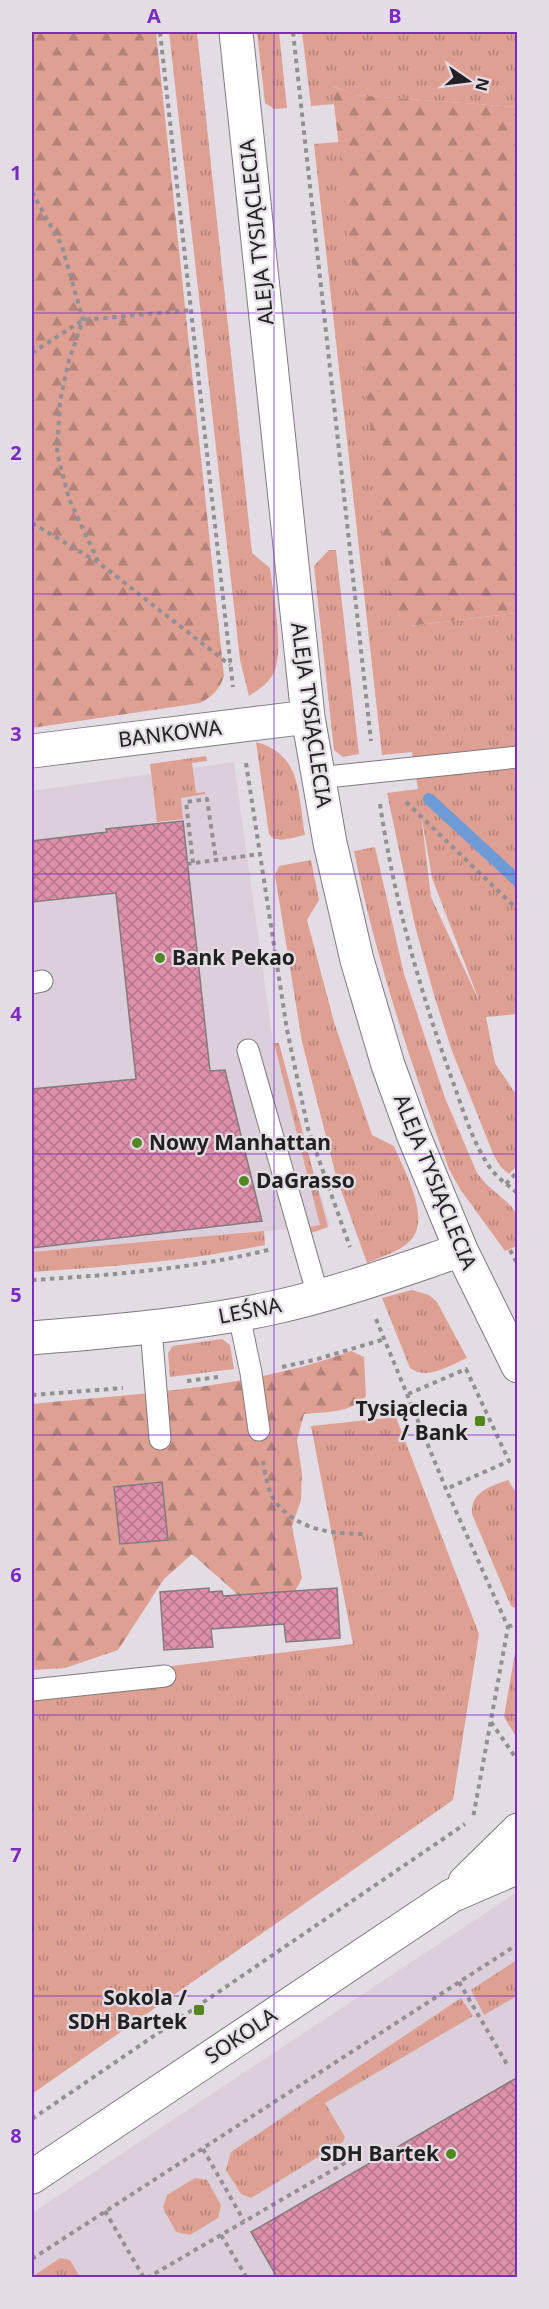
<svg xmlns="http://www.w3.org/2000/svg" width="549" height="2309" font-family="'Noto Sans',sans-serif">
<defs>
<pattern id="grass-tufts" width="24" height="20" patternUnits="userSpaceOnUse" patternTransform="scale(1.5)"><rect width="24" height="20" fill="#dea093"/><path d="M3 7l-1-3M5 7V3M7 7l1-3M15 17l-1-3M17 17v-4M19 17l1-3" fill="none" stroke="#b48278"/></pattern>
<pattern id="forest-firs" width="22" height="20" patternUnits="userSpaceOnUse" patternTransform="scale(1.5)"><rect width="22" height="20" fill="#dea093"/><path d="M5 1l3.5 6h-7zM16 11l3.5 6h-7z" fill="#b48278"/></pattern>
<pattern id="building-cross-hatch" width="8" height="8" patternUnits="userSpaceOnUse" patternTransform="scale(1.5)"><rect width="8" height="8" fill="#de8faa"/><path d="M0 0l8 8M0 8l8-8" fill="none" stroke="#b4748a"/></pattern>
</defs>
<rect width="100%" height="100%" fill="#e3dce4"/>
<path fill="#dbcfdc" d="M234,762L273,1043L330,1225L32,1254V791Z
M517,1892V2277H32V2213Z"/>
<path fill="url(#grass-tufts)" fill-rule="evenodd" d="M169,32H197L252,553L270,568C273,593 285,653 273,674C268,684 258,690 249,696L240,660Z
M257,32H279L287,108L274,109L265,103Z
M302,32H517V107L354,95L333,86L334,104L311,106Z
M350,141L410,626L517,613V1014L486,1017L495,1063L517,1096V1166L509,1174L501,1167L494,1156L452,1051L434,995L415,926L387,793L418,789L412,752L382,755L314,144ZM421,814L432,878L480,1003L431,897Z
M329,550H336L359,754L343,757L334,750L314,566Z
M256,742C302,754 298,795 305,835C294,837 276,845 269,834Z
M206,756L207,761L192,763L196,793L205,792V794L181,798L183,819L157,822L150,764Z
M375,847L404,974L445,1098L477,1173L486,1184L511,1206L517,1215V1246L505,1251L460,1189L449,1169C411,1064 376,960 354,851Z
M311,860L319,900L307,920L334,1022L372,1135L394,1146C404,1171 433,1220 409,1242C398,1252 381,1257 367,1263L336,1176L302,1042L275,875L279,866Z
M274,1043H279L328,1227L306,1235L304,1228L320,1225Z
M264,1231L265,1245C188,1261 110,1267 32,1272V1252Z
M412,1290L429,1295L437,1302L467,1358C450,1365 428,1381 410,1368L382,1298Z
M222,1339L230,1345L234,1369L170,1377L168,1353L173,1346Z
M396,1417L479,1634L453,1800L32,2094V1683L353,1644L311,1426Z
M508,1480L517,1494V1609L511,1606L472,1514C470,1492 491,1486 508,1480Z
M517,1641V1738L504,1717Z
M517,1960V1996L484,2015L471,1990Z
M461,1998L473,2016L325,2103L345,2137L343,2142L251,2198L241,2194L226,2170L231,2152Z
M195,2178L207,2180L221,2205L218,2218L190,2235L176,2232L163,2208L167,2195Z
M60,2258L70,2260L80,2277H32Z"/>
<path fill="url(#forest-firs)" d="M32,32H156L224,676C219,690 213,696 200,703L32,728Z
M332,86L355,95L517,107V613L393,628Z
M351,1351L364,1357L366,1396C352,1413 325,1412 304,1414L297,1440L302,1474L301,1500L292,1526L302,1578L283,1615L246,1611L234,1591L192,1554L164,1579L118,1650L65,1668L32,1670V1404C139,1393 249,1389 351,1351Z"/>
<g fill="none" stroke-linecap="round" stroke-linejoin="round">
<path stroke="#6e9bd6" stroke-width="12" d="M429,799L518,881"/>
</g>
<path fill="url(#building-cross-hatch)" stroke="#847b7e" stroke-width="1.5" d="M183,821L210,1071L225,1070L262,1221L32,1248V1089L136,1079L116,893L32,902V841L107,832L106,829Z
M162,1482L168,1540L120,1544L114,1487Z
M209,1588V1592L222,1591L223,1596L337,1588L340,1638L286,1642L284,1624L211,1629L213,1647L164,1650L160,1592Z
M518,2077V2277H277L251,2232Z"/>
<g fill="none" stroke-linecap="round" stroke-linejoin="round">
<g stroke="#807a80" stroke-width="23">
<path id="lane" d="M317,778L518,757
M32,983L42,981
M248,1050L318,1296
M239,1315L251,1373L259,1430
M151,1328L160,1439
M32,1690L165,1676"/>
</g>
<g stroke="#807a80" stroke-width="35">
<path id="street" d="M236,32L308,717L330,843L357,960L388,1065L413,1134L461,1250L518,1366
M32,751L308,717
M32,1338C112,1331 193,1325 272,1308C337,1294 399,1271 461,1250"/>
</g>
<g stroke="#807a80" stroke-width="35">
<path id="secondary" d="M465,1882L518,1830
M32,2177L451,1896L518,1867"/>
</g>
<path stroke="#948f95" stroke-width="4" stroke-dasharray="4.5 4.5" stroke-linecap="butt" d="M160,32L233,687
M293,32L371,741
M32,192L62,246L83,320L69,360L60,401L57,453L69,499L99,563
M32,353L83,320L191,310
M32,523L99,563L230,665
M246,763L287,1030L308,1129L350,1247
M406,802L518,910
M380,804C394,899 420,992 453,1082C463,1110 473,1144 491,1169C498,1179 509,1185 518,1194
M193,863L186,802L207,799L216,860
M187,864L260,854
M506,1184L518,1171
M510,1250L518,1265
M32,1280C112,1275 193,1269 272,1249
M376,1319L446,1489L508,1627L473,1818
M282,1367L314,1360L385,1339
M187,1381L218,1377
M408,1394L466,1369L509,1461L446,1489
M32,1395L123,1388
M263,1461C265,1474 268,1494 277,1504C300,1531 334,1534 366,1534
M508,1627L518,1623
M491,1722L518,1761
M459,1982L508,2066
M32,2119L465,1824
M203,2149L244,2221
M105,2211L144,2278
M221,2235L247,2278
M32,2259L518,1944
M147,2278L355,2157"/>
<use href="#lane" stroke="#fff" stroke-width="21"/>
<use href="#street" stroke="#fff" stroke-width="33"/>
<use href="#secondary" stroke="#fff" stroke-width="33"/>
</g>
<path fill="none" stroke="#7b2cbf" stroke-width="1.5" stroke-opacity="0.55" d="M274,32V2278M32,313H518M32,594H518M32,874H518M32,1154H518M32,1435H518M32,1715H518M32,1996H518"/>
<g fill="#538820" stroke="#e3dce4" stroke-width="2">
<circle cx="160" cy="958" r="6"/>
<circle cx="137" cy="1143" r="6"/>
<circle cx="244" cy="1181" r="6"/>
<rect x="474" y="1415" width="12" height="12" rx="3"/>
<rect x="193" y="2004" width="12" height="12" rx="3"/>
<circle cx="451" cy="2154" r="6"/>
</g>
<g text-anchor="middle" stroke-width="4.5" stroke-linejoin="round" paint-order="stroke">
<g font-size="21" fill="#222022" stroke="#e3dce4">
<text transform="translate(257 232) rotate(-96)" y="7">ALEJA TYSIĄCLECIA</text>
<text transform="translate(311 715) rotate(82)" y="7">ALEJA TYSIĄCLECIA</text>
<text transform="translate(170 734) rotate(-7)" y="7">BANKOWA</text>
<text transform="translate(435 1182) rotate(68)" y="7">ALEJA TYSIĄCLECIA</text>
<text transform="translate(250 1311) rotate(-11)" y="7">LEŚNA</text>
<text transform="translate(241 2036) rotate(-34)" y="7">SOKOLA</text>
</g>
<g font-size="21" font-weight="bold" fill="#222022" stroke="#e3dce4" text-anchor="start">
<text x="172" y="965">Bank Pekao</text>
<text x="149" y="1150">Nowy Manhattan</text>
<text x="256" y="1188">DaGrasso</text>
<text x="468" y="1416" text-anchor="end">Tysiąclecia<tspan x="468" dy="24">/ Bank</tspan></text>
<text x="187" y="2005" text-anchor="end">Sokola /<tspan x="187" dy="24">SDH Bartek</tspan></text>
<text x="439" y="2161" text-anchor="end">SDH Bartek</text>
</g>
</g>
<rect width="549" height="2309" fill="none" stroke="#e3dce4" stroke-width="66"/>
<g transform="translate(468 81) rotate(104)" stroke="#e3dce4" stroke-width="4.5" paint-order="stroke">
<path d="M0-4.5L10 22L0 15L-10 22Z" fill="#222022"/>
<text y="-9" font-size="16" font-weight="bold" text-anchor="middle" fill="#222022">N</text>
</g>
<rect x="33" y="33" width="483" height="2243" fill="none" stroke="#7b2cbf" stroke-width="2"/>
<g font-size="20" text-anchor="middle" font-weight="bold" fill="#7b2cbf">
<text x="154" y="23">A</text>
<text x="395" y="23">B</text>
<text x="16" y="180">1</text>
<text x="16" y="460">2</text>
<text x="16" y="741">3</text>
<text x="16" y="1021">4</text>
<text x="16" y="1302">5</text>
<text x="16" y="1582">6</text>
<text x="16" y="1862">7</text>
<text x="16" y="2143">8</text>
</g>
</svg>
